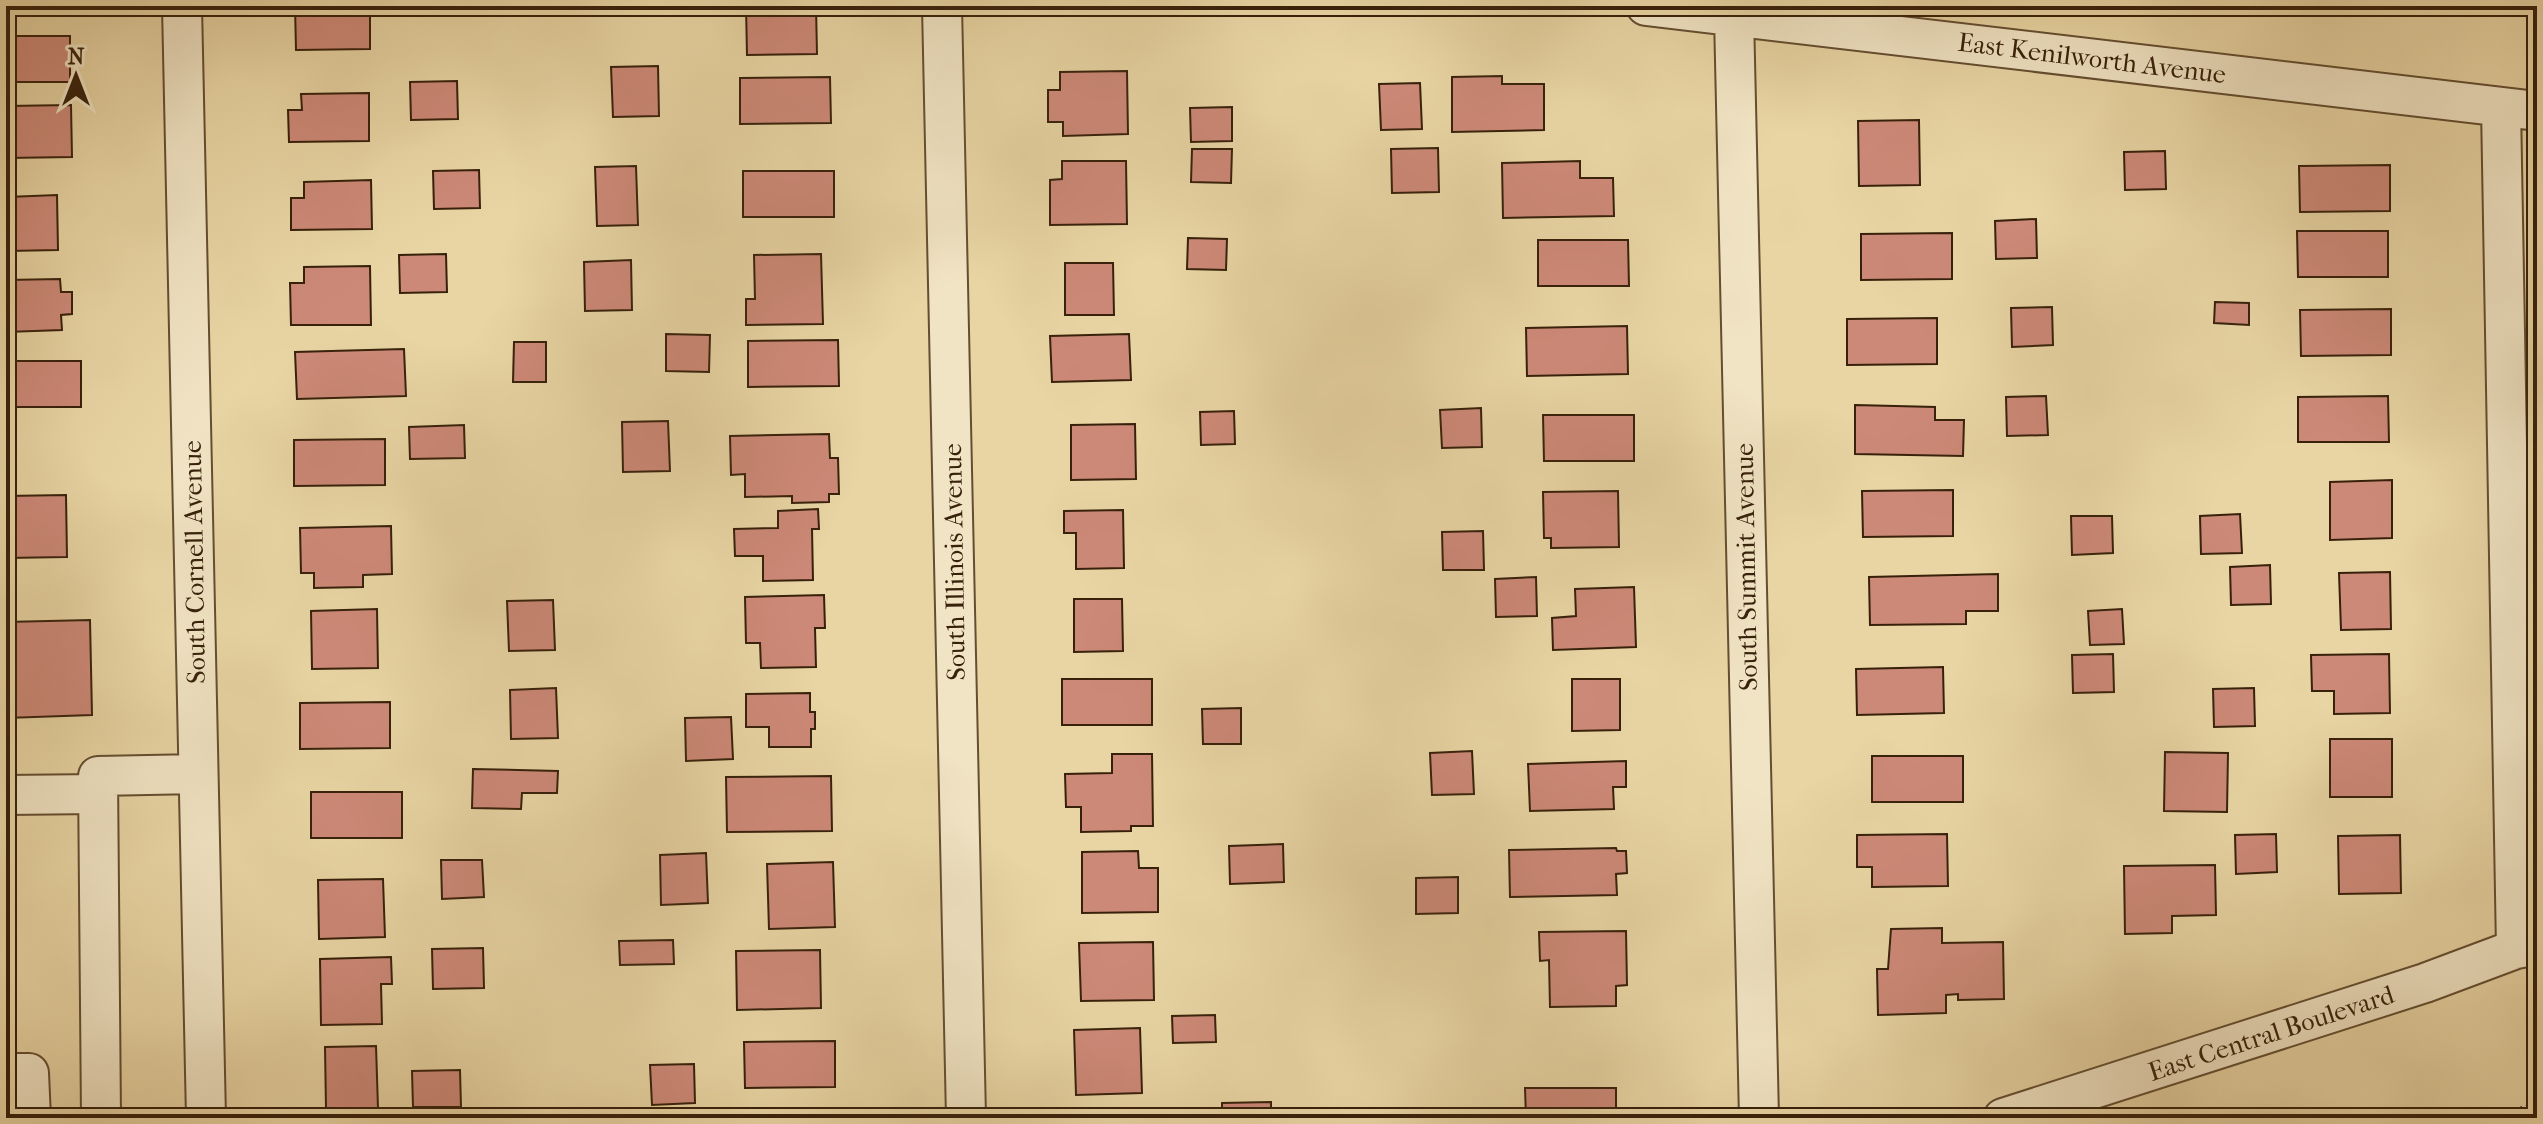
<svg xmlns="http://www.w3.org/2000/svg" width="2543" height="1124" font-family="'IM FELL French Canon',serif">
<rect width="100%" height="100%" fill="#e9d5a4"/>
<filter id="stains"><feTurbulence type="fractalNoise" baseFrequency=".0025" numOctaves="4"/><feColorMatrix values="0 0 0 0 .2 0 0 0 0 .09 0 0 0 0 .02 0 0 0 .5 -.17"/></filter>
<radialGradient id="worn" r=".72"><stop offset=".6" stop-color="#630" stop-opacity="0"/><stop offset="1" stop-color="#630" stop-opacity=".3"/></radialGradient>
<path fill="#cd8978" stroke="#37210b" stroke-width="2" d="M295,6H370V49L296,50Z
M746,6H816L817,54L747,55Z
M6,36H70V82H6Z
M658,66L659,116L613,117L611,67Z
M1127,71L1128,134L1063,136V122H1048V90H1060V72Z
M1502,76V84H1544V130L1452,132V77Z
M830,77L831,123L740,124V78Z
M457,81L458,119L411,120L410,82Z
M1420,83L1422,129L1381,130L1379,84Z
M369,93V141L289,142L288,110H302L301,94Z
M71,105L72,157L6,158V106Z
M1232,107V141L1191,142L1190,108Z
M1919,120L1920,185L1859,186L1858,121Z
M1438,148L1439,192L1392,193L1391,149Z
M1192,149H1232L1231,183L1191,182Z
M2165,151L2166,189L2125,190L2124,152Z
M1062,161H1126L1127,224L1050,225V180L1062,179Z
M1580,161V178H1613L1614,216L1503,218L1502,163Z
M2390,165V211L2300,212L2299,166Z
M636,166L638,225L597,226L595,167Z
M479,170L480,208L434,209L433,171Z
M743,171H834V217H743Z
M371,180L372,229L291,230V198H304V182Z
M57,195L58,250L8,251L7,197Z
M2036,219L2037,258L1996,259L1995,221Z
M2297,231H2388V277H2298Z
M1952,233V279L1861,280V234Z
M1188,238L1227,239L1226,270L1187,269Z
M1538,240H1628L1629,286H1538Z
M446,254L447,292L400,293L399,255Z
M821,254L823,324L746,325V299H755L754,255Z
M631,260L632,310L585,311L584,262Z
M1065,263H1113L1114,315H1065Z
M370,266L371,325H291L290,283H304V267Z
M60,279L61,292H72V314L61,315L62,330L6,332V280Z
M2215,302L2249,303V325L2214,323Z
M2052,307L2053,345L2012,347L2011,308Z
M2391,309V355L2301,356L2300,310Z
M1937,318V364L1847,365V319Z
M1627,326L1628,374L1527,376L1526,328Z
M666,334L710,335L709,372L666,371Z
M1129,334L1131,380L1052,382L1050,336Z
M838,340L839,386L748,387V341Z
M514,342H546V382H513Z
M404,349L406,396L297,399L295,352Z
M6,361H81V407H6Z
M2046,396L2048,435L2007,436L2006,397Z
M2388,396L2389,442H2298V397Z
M1855,405L1935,407V420H1964L1963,456L1855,454Z
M1481,408L1482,447L1442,448L1440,410Z
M1234,411L1235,444L1201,445L1200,412Z
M1543,415H1634V461H1544Z
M668,421L670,471L623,472L622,422Z
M1135,424L1136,479L1071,480V425Z
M464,425L465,458L410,459L409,427Z
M829,434L830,458H838L839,494H829V502L792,503V496L745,497V474L731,475L730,436Z
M385,439V485L294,486V440Z
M2392,480V538L2330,540V482Z
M1953,490V536L1863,537L1862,491Z
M1618,491L1619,547L1551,548V538H1544L1543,492Z
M66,495L67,557L6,558V496Z
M818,509L819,529H812L813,580L763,581V556H735L734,529L778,528V511Z
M1123,510L1124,568L1076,569V533H1064V511Z
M2240,514L2242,553L2201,554L2200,516Z
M2071,516H2112L2113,553L2072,555Z
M391,526L392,574L363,575V587L314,588V573H301L300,528Z
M1483,531L1484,570H1443L1442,532Z
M2270,565L2271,604L2231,605L2230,567Z
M2390,572L2391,629L2341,630L2339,573Z
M1998,574V611H1966V624L1870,625L1869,577Z
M1536,577L1537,616L1496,617L1495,579Z
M1634,587L1636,647L1553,650L1552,618L1576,616L1575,589Z
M824,595L825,628H815L816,667L761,668L760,643H746L745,597Z
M1074,599H1122L1123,651L1074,652Z
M553,600L555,650L509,651L507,601Z
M377,609L378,668L312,669L311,611Z
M2122,609L2124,644L2090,645L2088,611Z
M90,620L92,715L6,718V622Z
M2113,654L2114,692L2073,693L2072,655Z
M2389,654L2390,713L2334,714V691H2312L2311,655Z
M1943,667L1944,713L1857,715L1856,669Z
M1062,679H1152V725H1062Z
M1572,679H1620V730L1572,731Z
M556,688L558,738L511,739L510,690Z
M2254,688L2255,726L2214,727L2213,689Z
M810,693V712H815V729H811V747H769V727H746V694Z
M390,702V748L300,749V703Z
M1241,708V744H1203L1202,709Z
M731,717L733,759L686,761L685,718Z
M2330,739H2392V797H2330Z
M1472,751L1474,794L1432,795L1430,753Z
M2165,752L2228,753L2227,812L2164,811Z
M1112,754H1152L1153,826H1131V831L1081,832V807H1066L1065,774L1112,773Z
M1872,756H1963V802H1872Z
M1626,761V787H1613L1614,809L1530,811L1528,764Z
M473,769L558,771L557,793H522L521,809L472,808Z
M831,776L832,831L727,832L726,777Z
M311,792H402V838H311Z
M1947,834L1948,886L1872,887V867H1857V835Z
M2276,834L2277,872L2236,874L2235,835Z
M2400,835L2401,893L2339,894L2338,836Z
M1283,844L1284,882L1230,884L1229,846Z
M1616,848L1617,851H1626L1627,873L1616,874L1617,895L1510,897L1509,850Z
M1138,851L1139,868H1158V912L1082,913V852Z
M706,853L708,903L661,905L660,855Z
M441,860H482L484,897L442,899Z
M833,862L835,927L769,929L767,864Z
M2215,865L2216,915L2172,916V933L2125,934L2124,866Z
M1458,877V913L1416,914V878Z
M383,879L385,937L319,939L318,880Z
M1942,928V943L2003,942L2004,999L1958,1000V994L1946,995V1013L1878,1015L1877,969H1888L1891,929Z
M1626,931L1627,985L1616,986V1006L1550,1007L1549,960L1540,961L1539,932Z
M673,940L674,964L620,965L619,941Z
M1153,942L1154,1000L1081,1001L1079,943Z
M483,948L484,988L433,989L432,949Z
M820,950L821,1008L737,1010L736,951Z
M391,957L392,984H381L382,1024L321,1025L320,959Z
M1215,1015L1216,1042L1173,1043L1172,1016Z
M1140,1028L1142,1093L1076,1095L1074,1030Z
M835,1041V1087L745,1088L744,1042Z
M376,1046L378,1108L326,1109L325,1047Z
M694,1064L695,1103L652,1105L650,1065Z
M460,1070L461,1107H413L412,1071Z
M1525,1088H1616V1118H1526Z
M1271,1102V1118H1222V1103Z
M1160,1110V1118H1083V1112Z"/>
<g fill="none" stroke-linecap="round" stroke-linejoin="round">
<g stroke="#644e31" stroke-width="42">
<path id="minor" d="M182,6L206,1118
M942,6L966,1118
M1646,6L2537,111
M1734,16L1759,1118
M2501,107L2516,949
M6,795L98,794
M6,1073H29L31,1118
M101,1118L98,776L198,774
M2003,1118L2425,983L2516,949L2537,945"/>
</g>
<path stroke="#37210b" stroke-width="5" stroke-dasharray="2 4" stroke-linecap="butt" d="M2492,1118L2537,1104"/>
<use href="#minor" stroke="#f1e4c4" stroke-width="38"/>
</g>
<g text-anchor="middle" stroke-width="6" stroke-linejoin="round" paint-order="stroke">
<g font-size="26" fill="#37210b" stroke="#f1e4c4">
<text transform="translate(2092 58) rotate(7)" y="9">East Kenilworth Avenue</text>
<text transform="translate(194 562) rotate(-91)" y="9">South Cornell Avenue</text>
<text transform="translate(954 562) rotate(-91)" y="9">South Illinois Avenue</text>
<text transform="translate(1746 567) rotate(-91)" y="9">South Summit Avenue</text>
<text transform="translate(2271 1033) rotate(-18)" y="9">East Central Boulevard</text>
</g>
</g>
<rect width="2543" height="1124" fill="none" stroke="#e9d5a4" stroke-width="32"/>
<rect x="8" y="8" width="2527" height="1108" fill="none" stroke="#37210b" stroke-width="4"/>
<rect x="16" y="16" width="2511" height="1092" fill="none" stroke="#37210b" stroke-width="2"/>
<g transform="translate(76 76)" stroke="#f1e4c4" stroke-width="6" paint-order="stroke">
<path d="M0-6L14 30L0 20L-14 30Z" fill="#37210b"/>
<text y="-12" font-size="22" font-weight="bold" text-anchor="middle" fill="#37210b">N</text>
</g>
<rect width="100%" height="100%" filter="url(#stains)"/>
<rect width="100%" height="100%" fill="url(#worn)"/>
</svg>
